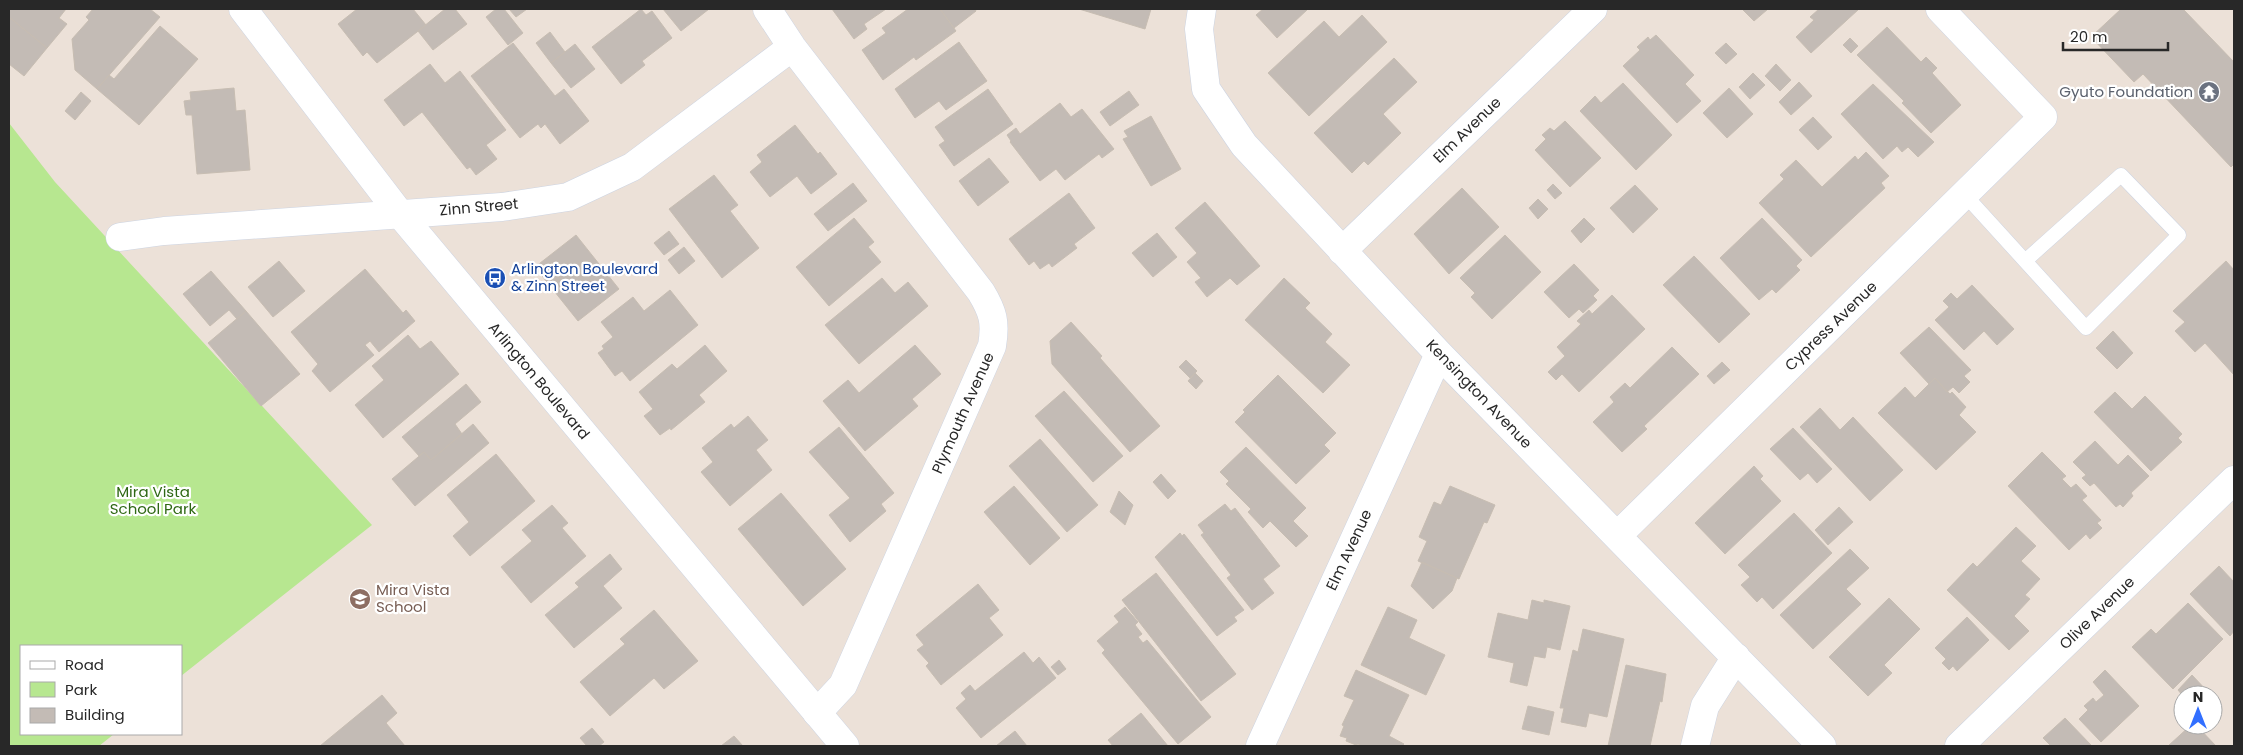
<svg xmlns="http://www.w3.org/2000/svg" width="2243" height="755" font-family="Poppins,sans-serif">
<rect width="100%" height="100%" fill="#ece1d8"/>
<path fill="#b7e790" d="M9,123L55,182L372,525L181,676V646H21V734H114L99,746H9Z"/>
<path fill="#c3bbb5" stroke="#c7bdb2" d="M9,9H66L59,18L67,24L47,48L9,17Z
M93,9H150L160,17L97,89L75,70L72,39L89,20L86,17Z
M357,9H413L426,25L377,63L367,52L363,56L338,24Z
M445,9H455L467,24L433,50L418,31Z
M496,9H504L523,33L508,45L486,17Z
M509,9H527L516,17Z
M641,9L646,15L652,11L672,38L642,61L645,65L621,84L592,47Z
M663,9H709L681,31Z
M832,9H886L864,24L867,29L854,39Z
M908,9H940L956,31L916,60L914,57L883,80L862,50L886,33L882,28Z
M940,9H975L976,11L954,28Z
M1079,9H1151L1145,29Z
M1263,9H1308L1277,38L1256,15Z
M1742,9H1768L1754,21Z
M1819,9H1859L1811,53L1796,37L1814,20L1810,17Z
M2121,9H2183L2234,62V164L2231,167L2143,74L2134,82L2091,37Z
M1362,15L1387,42L1309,116L1268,73L1324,21L1339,37Z
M9,17L47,48L24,76L9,64Z
M160,26L198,59L139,125L97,89L109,75L114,79Z
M1887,27L1921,62L1926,57L1937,68L1932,73L1961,105L1931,133L1902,103L1904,101L1857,55Z
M550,32L565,52L551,63L536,43Z
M1656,35L1694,75L1685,84L1701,101L1677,123L1623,66L1640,50L1637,47L1648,37L1650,40Z
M1850,38L1858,46L1851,53L1843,45Z
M959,42L987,81L946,110L939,101L915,118L895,89Z
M513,43L555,96L564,89L589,121L560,144L545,124L541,128L538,124L520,138L471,76Z
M1726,43L1737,54L1726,64L1715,53Z
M575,44L595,69L571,88L551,63Z
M1394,58L1417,82L1383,114L1401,133L1368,165L1364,161L1352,173L1314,133Z
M430,64L445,83L460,71L506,130L486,145L497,159L476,175L470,167L467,169L422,112L404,126L384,100Z
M1776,64L1791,80L1780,91L1765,76Z
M1753,73L1765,85L1750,99L1739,87Z
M1799,82L1812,96L1791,115L1779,102Z
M1623,83L1672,135L1636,170L1580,111L1595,96L1601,103Z
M1873,84L1934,142L1918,157L1908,147L1902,152L1897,146L1883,159L1841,114Z
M234,88L236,111L245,110L250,170L197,174L192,115H186L184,101L191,100L190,92Z
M1729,88L1753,114L1727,138L1703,113Z
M988,89L1013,124L954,166L939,145L945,141L935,127Z
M1129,91L1139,105L1110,126L1100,112Z
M81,92L91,101L75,120L65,111Z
M1060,103L1071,117L1082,109L1114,149L1102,158L1099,154L1065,180L1056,169L1040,181L1010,142L1011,141L1007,135L1016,128L1020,134Z
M1151,116L1181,169L1151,186L1123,139L1128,137L1124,131Z
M1813,117L1832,137L1818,150L1799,130Z
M1565,121L1601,158L1570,187L1535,150L1546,139L1542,135L1550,128L1554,131Z
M795,125L818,154L820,152L837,174L811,194L797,176L770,197L750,172L762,162L757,155Z
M1866,152L1889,176L1881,183L1885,188L1811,257L1759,203L1784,179L1780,175L1796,160L1822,187L1855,156L1858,160Z
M989,158L1009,182L978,206L959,181Z
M714,175L738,205L730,211L759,248L722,278L669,209Z
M853,183L867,201L828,231L814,214Z
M1553,184L1562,193L1555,199L1547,190Z
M1635,185L1658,209L1633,233L1610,208Z
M1462,188L1499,227L1449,274L1414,234Z
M1069,193L1095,228L1074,244L1077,248L1052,267L1049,263L1040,269L1034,261L1029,265L1009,239Z
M1538,199L1548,209L1538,219L1529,208Z
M1205,202L1260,266L1237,285L1230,278L1207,297L1195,282L1201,278L1187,262L1197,253L1175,228Z
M854,218L874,242L868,247L881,262L829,306L796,267Z
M1584,218L1595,229L1581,243L1571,231Z
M1762,218L1802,260L1796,266L1800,270L1776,293L1772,289L1759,300L1720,258Z
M669,231L679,244L664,255L654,243Z
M1157,233L1177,257L1153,277L1132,253Z
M576,235L619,289L578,321L535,267Z
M1505,235L1541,272L1492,319L1471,297L1475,293L1460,278Z
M684,247L695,261L679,274L668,260Z
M1694,256L1750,314L1719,343L1663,285Z
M279,261L305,291L273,317L248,287Z
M2226,261L2234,270V375L2205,343L2195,352L2175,331L2185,322L2173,311Z
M1574,264L1599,290L1593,296L1597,300L1583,313L1579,309L1569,318L1544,292Z
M365,269L403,313L406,310L415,321L379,352L370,341L365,345L374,355L330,392L312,371L318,364L291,332Z
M211,271L246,311L237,319L229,310L210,326L183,294Z
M882,278L895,293L908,282L928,306L859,364L825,325Z
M1284,278L1310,303L1305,308L1332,334L1325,342L1350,365L1323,393L1245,320Z
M1972,285L2014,329L1997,345L1984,331L1964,350L1935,320L1949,307L1943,301L1951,293L1957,299Z
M670,290L698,325L630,381L622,371L615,376L598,353L604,349L602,346L613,337L601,322L633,297L644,311Z
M1612,295L1645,329L1579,392L1562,374L1556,380L1548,372L1565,356L1557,347L1581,324L1577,321L1589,310L1592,314Z
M246,311L300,374L261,406L208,343Z
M1071,322L1102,356L1100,358L1160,426L1130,452L1052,364L1050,341Z
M1929,327L1971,370L1964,376L1970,382L1959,393L1953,387L1947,392L1935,378L1929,384L1900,353Z
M2113,331L2133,353L2117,369L2096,348Z
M408,335L420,349L431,341L459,374L383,438L355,405L384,380L372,366Z
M705,345L727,371L699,395L705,402L671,430L670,428L660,435L644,416L653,409L639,392L672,364L677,369Z
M915,345L941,374L912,399L918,406L865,451L823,401L848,380L859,393Z
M1672,347L1699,374L1644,426L1647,429L1622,452L1593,422L1614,402L1610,397L1625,383L1630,388Z
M1186,360L1197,371L1190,378L1179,367Z
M1722,362L1730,370L1714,384L1707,376Z
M1195,373L1203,381L1196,389L1188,381Z
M1278,375L1336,433L1324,445L1330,451L1296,484L1235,422L1245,412L1243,410Z
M1935,378L1950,394L1952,392L1966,407L1959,415L1976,432L1936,470L1878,413L1905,387L1915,398Z
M466,384L481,402L455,424L462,434L431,460L424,452L419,456L402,437Z
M1064,391L1123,456L1093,482L1035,416Z
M2115,392L2132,409L2145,396L2182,434L2178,438L2182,442L2151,471L2094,412Z
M1820,408L1840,430L1853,417L1903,470L1870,501L1800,427Z
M748,416L768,440L756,450L772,470L730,506L701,472L713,462L702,448L731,424L734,428Z
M473,424L489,443L415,506L392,479L424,452L431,460Z
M839,427L894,493L881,504L886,511L850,542L829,515L850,498L809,452Z
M1793,428L1832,469L1817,483L1808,473L1800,480L1770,449Z
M1040,439L1098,505L1067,532L1009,466Z
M2095,441L2118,465L2128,455L2149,476L2131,493L2133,496L2123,507L2120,504L2116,507L2094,483L2090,486L2082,478L2086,475L2073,462Z
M1246,447L1306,508L1293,521L1308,536L1296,547L1270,521L1263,528L1248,512L1251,509L1226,484L1229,481L1220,472Z
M2042,452L2066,476L2062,479L2071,488L2076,484L2087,496L2082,500L2101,520L2097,523L2102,528L2090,539L2086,534L2069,550L2008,486Z
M496,454L535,501L470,556L453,536L469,522L447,495Z
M1754,466L1763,476L1760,479L1781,501L1725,554L1695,523Z
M1161,474L1176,491L1168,499L1153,482Z
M1014,486L1060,538L1030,565L984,512Z
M1450,486L1495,505L1487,523L1484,522L1459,579L1418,561L1427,541L1419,537L1434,502L1441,505Z
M1119,491L1133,505L1125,525L1110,512Z
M781,493L846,569L803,606L738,529Z
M1225,504L1231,511L1235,508L1280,566L1263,579L1274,593L1252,610L1227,578L1231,575L1201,535L1204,533L1198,525Z
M552,505L568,523L562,528L586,556L531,603L501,567L532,541L522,530Z
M1839,507L1853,522L1828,545L1815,530Z
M1794,513L1832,553L1773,609L1762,597L1757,602L1741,585L1750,577L1738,565Z
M2016,527L2036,546L2021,561L2040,579L2025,595L2030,599L2014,616L2029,631L2009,650L1947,590L1973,563L1977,567Z
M1180,533L1182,536L1184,534L1244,610L1234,617L1237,621L1217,636L1155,557Z
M1850,549L1869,568L1846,589L1861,604L1813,649L1780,615Z
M610,554L622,569L603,586L622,608L574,648L545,615L579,587L575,583Z
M1422,562L1457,578L1452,591L1433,609L1411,586Z
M2219,566L2234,582V631L2230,636L2190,594Z
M1156,573L1236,674L1201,701L1122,600Z
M978,584L999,610L989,618L1003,635L941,685L926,666L929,663L917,650L924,645L916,635Z
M1889,598L1920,629L1884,665L1892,673L1868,696L1829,657Z
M1532,600L1544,603V600L1570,606L1560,650L1547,647L1545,658L1534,656L1527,686L1510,682L1514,663L1488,657L1498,613L1528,620Z
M2188,603L2223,639L2173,689L2132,647L2151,629L2156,634Z
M1125,607L1138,622L1135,625L1142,634L1138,637L1143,643L1147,640L1211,717L1178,744L1102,653L1105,650L1097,641L1119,622L1114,616Z
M1388,607L1417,620L1409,638L1445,655L1426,695L1361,665Z
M654,610L698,661L664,689L654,678L610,716L580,682L625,644L620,639Z
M1967,617L1989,640L1957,671L1953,666L1949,670L1942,663L1946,659L1935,648Z
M1583,629L1624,639L1607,717L1589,713L1586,727L1561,722L1564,708H1560L1573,650L1578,652Z
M1024,652L1033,663L1039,657L1056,678L981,738L956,708L966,699L961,693L970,685L975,691Z
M1059,660L1066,669L1058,675L1051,667Z
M1626,665L1666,674L1662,702L1660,701L1650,746H1608Z
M1356,670L1409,695L1389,736L1404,744L1402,746H1362L1358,744L1356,745L1346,741L1347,738L1340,736L1344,726L1342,725L1354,700L1344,696Z
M2105,670L2139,706L2101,742L2079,719L2088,710L2084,706L2093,698L2096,702L2104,695L2093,682Z
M2192,675L2208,692L2205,695L2183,696L2178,690Z
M382,695L397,713L386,723L405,746H320Z
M1528,706L1554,712L1549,735L1522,729Z
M1141,713L1168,746H1113L1108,740Z
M2065,718L2091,745L2090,746H2051L2043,738Z
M2191,725H2196L2216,746H2168Z
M592,728L604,742L599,746H587L580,738Z
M1015,731L1027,746H996Z
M734,736L743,746H721Z"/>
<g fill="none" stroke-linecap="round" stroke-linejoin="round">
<g stroke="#cdd4e2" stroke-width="15">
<path id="service" d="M1965,195L2086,328L2179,235L2121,175L2025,261"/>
</g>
<g stroke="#cdd4e2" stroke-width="29">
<path id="minor" d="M767,9L792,47L981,292C993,312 996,322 992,346L843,685L817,713
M1202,9L1199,29L1206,89L1244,145L1439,354L1822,746
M120,237L164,231L502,207L568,197L632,167L792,47
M1342,251L1593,9
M1618,535L2043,117L1940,9
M1260,746L1439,354
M1695,746L1705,706L1736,657
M1959,746L2234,480"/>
</g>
<g stroke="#cdd4e2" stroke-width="29">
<path id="secondary" d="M243,9L400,214L845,746"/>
</g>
<use href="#service" stroke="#fff" stroke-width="14"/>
<use href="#minor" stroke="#fff" stroke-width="28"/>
<use href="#secondary" stroke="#fff" stroke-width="28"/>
</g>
<defs>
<g id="temple-disc" transform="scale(1.125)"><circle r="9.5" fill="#6b7280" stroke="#fff"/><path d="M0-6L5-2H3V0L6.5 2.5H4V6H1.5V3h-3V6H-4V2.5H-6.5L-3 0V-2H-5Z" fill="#fff"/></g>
<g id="bus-disc" transform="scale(1.125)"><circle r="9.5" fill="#1a4fb4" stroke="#fff"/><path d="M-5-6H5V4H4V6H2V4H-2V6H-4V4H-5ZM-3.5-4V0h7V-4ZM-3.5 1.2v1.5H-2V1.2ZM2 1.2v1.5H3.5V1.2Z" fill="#fff"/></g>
<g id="school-disc" transform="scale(1.125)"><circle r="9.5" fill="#8d6e63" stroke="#fff"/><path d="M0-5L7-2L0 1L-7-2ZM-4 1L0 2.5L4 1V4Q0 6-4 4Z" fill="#fff"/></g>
</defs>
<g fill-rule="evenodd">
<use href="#temple-disc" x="2209" y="92"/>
<use href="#bus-disc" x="495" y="278"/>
<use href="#school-disc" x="360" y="599"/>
</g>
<g text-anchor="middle" stroke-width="4.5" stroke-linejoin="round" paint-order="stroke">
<g font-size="15" fill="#5b616d" stroke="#fff" text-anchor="end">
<text x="2193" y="97">Gyuto Foundation</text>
</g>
<g font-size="15" fill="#282828" stroke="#fff">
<text transform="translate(1467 130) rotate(-44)" y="5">Elm Avenue</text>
<text transform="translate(479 207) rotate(-5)" y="5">Zinn Street</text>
<text transform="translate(1831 326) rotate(-44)" y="5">Cypress Avenue</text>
<text transform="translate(539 381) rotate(50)" y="5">Arlington Boulevard</text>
<text transform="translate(1479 394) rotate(46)" y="5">Kensington Avenue</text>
<text transform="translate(963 413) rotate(-66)" y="5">Plymouth Avenue</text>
<text transform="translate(1349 550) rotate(-65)" y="5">Elm Avenue</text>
<text transform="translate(2097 613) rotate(-44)" y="5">Olive Avenue</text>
</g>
<g font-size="15" fill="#164399" stroke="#fff" text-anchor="start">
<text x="511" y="274">Arlington Boulevard<tspan x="511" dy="17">&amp; Zinn Street</tspan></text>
</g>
<g font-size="15" fill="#2f6814" stroke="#fff">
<text x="153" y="497">Mira Vista<tspan x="153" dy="17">School Park</tspan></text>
</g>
<g font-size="15" fill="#785e54" stroke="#fff" text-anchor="start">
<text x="376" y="595">Mira Vista<tspan x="376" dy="17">School</tspan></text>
</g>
</g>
<rect width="2243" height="755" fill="none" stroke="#282828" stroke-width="20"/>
<rect x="20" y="645" width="162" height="90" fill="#ffffff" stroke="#a9a9a9"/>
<rect x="30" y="661" width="25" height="8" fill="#ffffff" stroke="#a9a9a9"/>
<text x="65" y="670" font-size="15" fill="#282828">Road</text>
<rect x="30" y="682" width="25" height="15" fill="#b7e790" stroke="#a9a9a9"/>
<text x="65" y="695" font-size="15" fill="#282828">Park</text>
<rect x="30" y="708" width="25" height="15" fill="#c3bbb5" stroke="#a9a9a9"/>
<text x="65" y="720" font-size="15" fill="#282828">Building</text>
<g transform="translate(2198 710)"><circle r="24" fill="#ffffff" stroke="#a9a9a9"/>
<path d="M0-4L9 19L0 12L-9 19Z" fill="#326fff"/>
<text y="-8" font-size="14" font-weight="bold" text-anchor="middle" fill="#282828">N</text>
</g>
<path d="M2063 42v8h105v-8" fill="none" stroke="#282828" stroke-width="2.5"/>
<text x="2070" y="42" font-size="15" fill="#282828" stroke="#ffffff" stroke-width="4" paint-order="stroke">20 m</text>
</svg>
